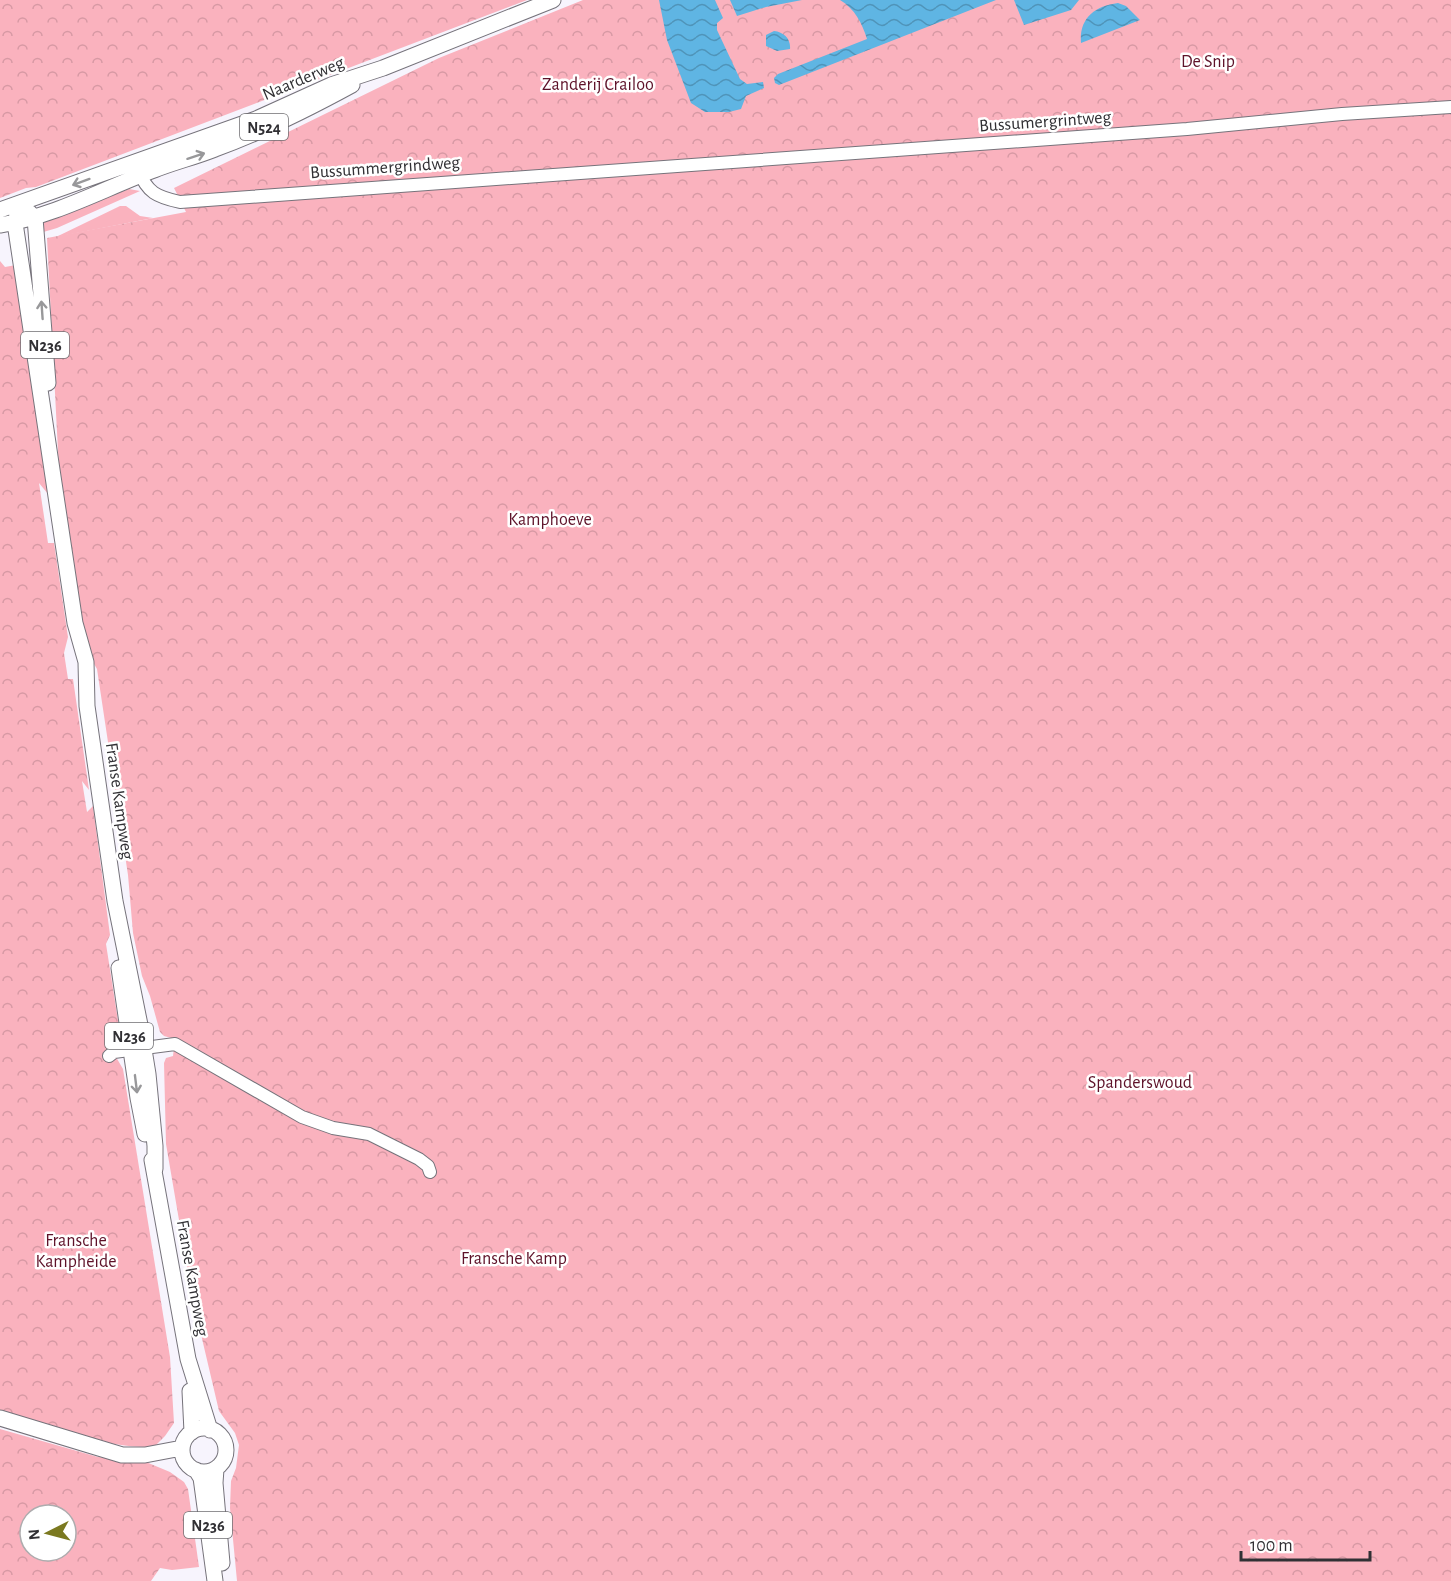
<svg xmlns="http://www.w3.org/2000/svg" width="1451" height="1581" font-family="'Alegreya Sans',sans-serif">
<defs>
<pattern id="forest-crowns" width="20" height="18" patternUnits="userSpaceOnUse" patternTransform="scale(1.5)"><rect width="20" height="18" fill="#fab2be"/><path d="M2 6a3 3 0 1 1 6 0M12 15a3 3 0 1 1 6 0" fill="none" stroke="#d799a4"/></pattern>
<pattern id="water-waves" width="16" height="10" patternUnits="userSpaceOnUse" patternTransform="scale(1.5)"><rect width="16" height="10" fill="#5fb5e3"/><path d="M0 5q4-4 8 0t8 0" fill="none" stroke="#4f94b9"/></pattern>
</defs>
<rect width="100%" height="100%" fill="#f7f4fd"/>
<path fill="#fab2be" d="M129,189L140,191L57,228L40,233L45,220Z
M120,206H126L140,216L153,218L56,237Z"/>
<path fill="url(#forest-crowns)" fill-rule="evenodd" d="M0,0H527L36,187L26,188L0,198Z
M583,0H1451V1581H237L230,1508L231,1481L236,1468L239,1445L235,1433L219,1411L192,1296L166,1144L164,1063L166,1058L173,1056L175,1039L164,1036L160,1032L150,996L142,976L133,933L128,875L97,669L90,657L81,617L60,490L47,238L186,212L174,188L439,58Z
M0,261L5,267L16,265L29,346L48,494L39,483L48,543H54L68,637L64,653L68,679H73L89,790L82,781L87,812L93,806L110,935L106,944L119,1027V1039L114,1043L116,1057L123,1069L170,1357L174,1423L165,1436L154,1447C108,1449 44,1426 0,1411Z
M0,1429L98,1457L146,1462L170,1472L184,1482L188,1489L199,1567L172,1570L160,1568L151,1581H0ZM30,1515H66V1551H30Z"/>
<path fill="url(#water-waves)" d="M659,0H715L723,18L717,23V30L740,79L747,84L763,82L764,88L746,96L741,109L729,112H705L691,103L667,40Z
M730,0H802L766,7L737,16Z
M840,0H996L779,85L775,83L774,78L778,74L867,39C862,23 855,9 840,0Z
M1014,0H1079L1071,10L1024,25Z
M1118,3L1126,6L1140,20L1081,43C1079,19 1094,6 1118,3Z
M774,31C784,32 791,39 790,49L777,51L766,46V35Z"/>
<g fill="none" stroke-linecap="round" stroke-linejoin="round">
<g stroke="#76737b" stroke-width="14">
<path id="minor" d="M138,169C147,193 157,197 180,202L1187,129L1342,114L1451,107
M109,1056L114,1052L175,1044L302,1117L333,1128L369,1134L419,1159L428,1166L430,1172"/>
</g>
<g stroke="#76737b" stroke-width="17">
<path id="major" d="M20,204L15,223L75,623L86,662L87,706L115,901L140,1025L148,1074L155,1146V1169
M0,210L256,119L331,85L383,68L553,0
M29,212L35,218L48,383
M0,225C55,216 103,189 154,170C174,162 195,157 215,149C262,132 308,109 352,85
M119,968L138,1098L145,1134
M152,1160L188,1359L210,1430
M190,1391L192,1432
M0,1418L122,1455H145L182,1448
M182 1450a22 22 0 1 1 44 0a22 22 0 1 1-44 0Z
M216,1469L215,1483L222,1563
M196,1470L201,1478L202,1485L215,1581"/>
</g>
<use href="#minor" stroke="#fff" stroke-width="12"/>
<use href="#major" stroke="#fff" stroke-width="15"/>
</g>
<defs><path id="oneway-shaft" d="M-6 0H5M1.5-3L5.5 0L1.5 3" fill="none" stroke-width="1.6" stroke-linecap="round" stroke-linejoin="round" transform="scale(1.5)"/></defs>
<g stroke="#98989a">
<use href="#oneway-shaft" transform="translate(196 156) rotate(-18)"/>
<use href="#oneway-shaft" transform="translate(81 182) rotate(160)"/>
<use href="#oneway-shaft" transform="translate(42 310) rotate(-94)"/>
<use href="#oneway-shaft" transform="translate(136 1084) rotate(83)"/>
</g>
<g text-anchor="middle" stroke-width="5" stroke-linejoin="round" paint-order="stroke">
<g fill="#fff" stroke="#6f6e71" stroke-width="1.5">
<rect x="240" y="114" width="48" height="26" rx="4.5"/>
<rect x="21" y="332" width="48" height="26" rx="4.5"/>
<rect x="105" y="1023" width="48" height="26" rx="4.5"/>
<rect x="184" y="1512" width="48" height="26" rx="4.5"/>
</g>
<g font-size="16" font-weight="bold" fill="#313034">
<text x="264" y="133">N524</text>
<text x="45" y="351">N236</text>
<text x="129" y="1042">N236</text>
<text x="208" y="1531">N236</text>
</g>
<g font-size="18" fill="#5e1229" stroke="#fff">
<text x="1208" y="67">De Snip</text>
<text x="598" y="90">Zanderij Crailoo</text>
<text x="550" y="525">Kamphoeve</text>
<text x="1140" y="1088">Spanderswoud</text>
<text x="76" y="1246">Fransche<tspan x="76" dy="21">Kampheide</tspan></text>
<text x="514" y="1264">Fransche Kamp</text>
</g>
<g font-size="18" fill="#313034" stroke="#fff">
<text transform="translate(303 78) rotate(-23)" y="6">Naarderweg</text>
<text transform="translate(1045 121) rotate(-4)" y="6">Bussumergrintweg</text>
<text transform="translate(385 167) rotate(-4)" y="6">Bussummergrindweg</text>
<text transform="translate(120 801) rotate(82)" y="6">Franse Kampweg</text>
<text transform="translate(193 1278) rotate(80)" y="6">Franse Kampweg</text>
</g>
</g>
<g transform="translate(48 1533) rotate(264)"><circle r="28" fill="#ffffff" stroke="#adacae" stroke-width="1.5"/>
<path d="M0-4.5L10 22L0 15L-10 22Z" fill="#7b7920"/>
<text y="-9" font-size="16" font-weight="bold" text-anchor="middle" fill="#313034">N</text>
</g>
<path d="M1241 1551v9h129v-9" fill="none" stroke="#313034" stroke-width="3"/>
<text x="1250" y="1551" font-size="18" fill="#313034" stroke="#ffffff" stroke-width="4.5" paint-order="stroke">100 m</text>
</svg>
